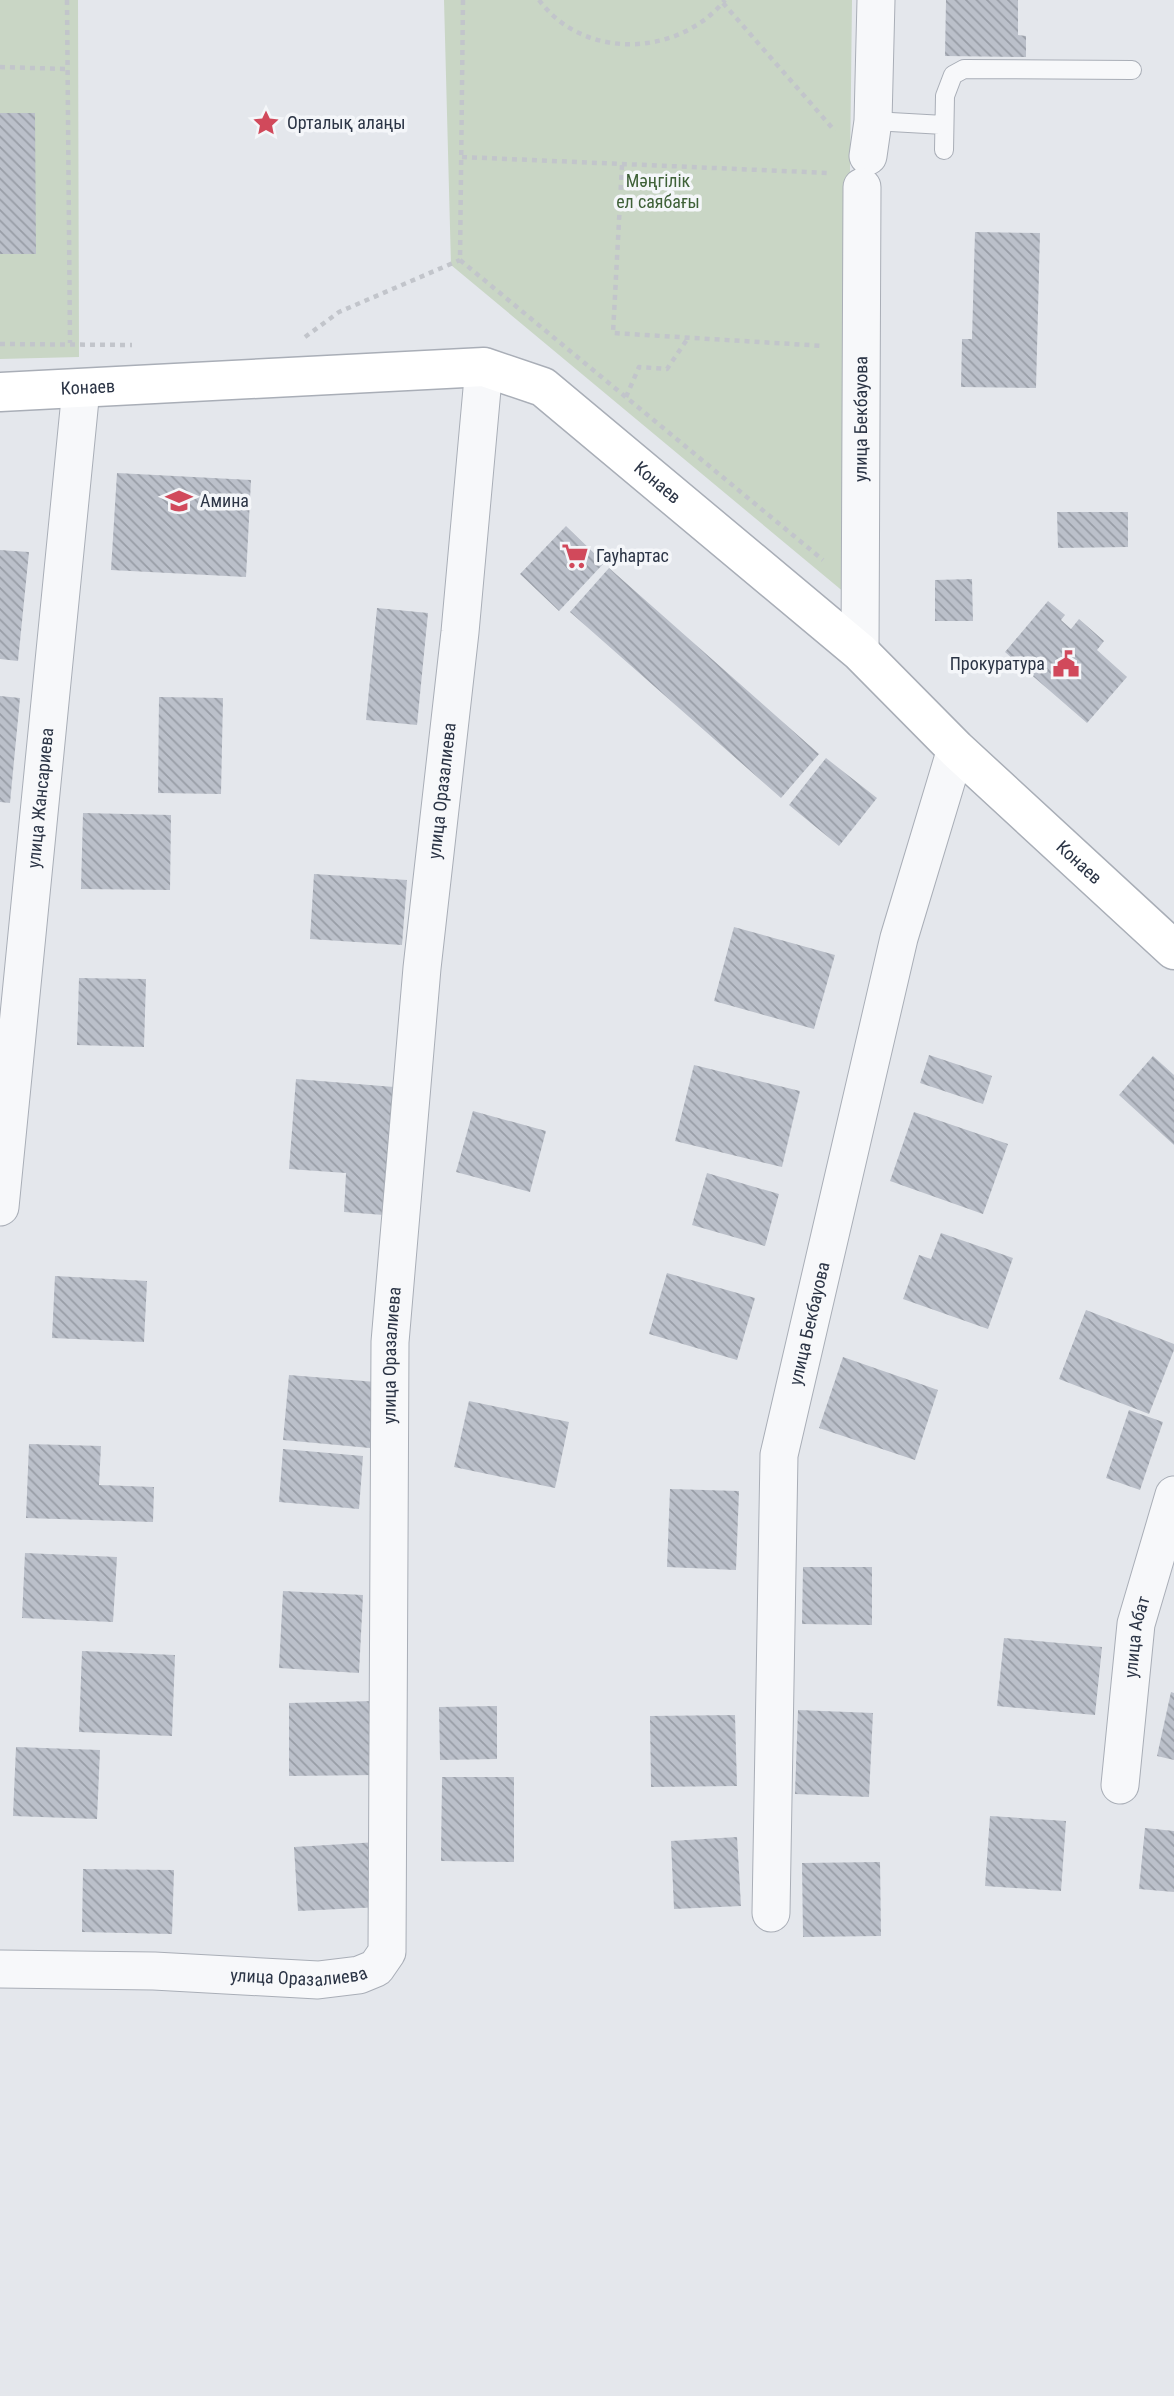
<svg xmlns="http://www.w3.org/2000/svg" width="1174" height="2396" font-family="'Roboto Condensed',sans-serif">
<defs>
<pattern id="building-back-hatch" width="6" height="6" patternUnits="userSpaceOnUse" patternTransform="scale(1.75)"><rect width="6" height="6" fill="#bbc0ca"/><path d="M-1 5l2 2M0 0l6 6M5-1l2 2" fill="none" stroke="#989da6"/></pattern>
</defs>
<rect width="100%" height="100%" fill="#e4e7ec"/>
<path fill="#c9d6c5" d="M0,0H78L79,357L0,359Z
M444,0H852L845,593L451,265Z"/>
<path fill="url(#building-back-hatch)" d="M946,0H1018V35L1026,36V57L945,56Z
M0,113H35L36,254H0Z
M975,232L1040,233L1036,388L961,387L962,339H972Z
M117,473L251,480L246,577L111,570Z
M1057,512H1128V547L1058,548Z
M566,526L604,563L559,611L520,574Z
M0,550L29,552L18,661L0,659Z
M609,568L819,754L781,798L570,612Z
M972,579L973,621H935V580Z
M1048,601L1065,615L1061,620L1071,629L1079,619L1104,641L1097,650L1127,677L1087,723L1005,652Z
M377,608L428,613L417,725L366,720Z
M0,696L20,698L10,803L0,802Z
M159,697L223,698L221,794L158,793Z
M826,758L877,798L839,846L789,805Z
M83,813L171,815L170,890L81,889Z
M314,874L407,880L402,945L310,939Z
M734,927L835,955L814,1029L714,1001Z
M79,978L146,979L144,1047L77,1045Z
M929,1055L992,1076L983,1104L920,1083Z
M1153,1056L1174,1075V1145L1119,1095Z
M694,1065L800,1091L782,1167L675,1141Z
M296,1079L394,1087L384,1215L344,1212L346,1173L289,1169Z
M473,1111L546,1131L530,1192L456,1172Z
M914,1112L1008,1144L983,1214L890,1181Z
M707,1173L779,1194L765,1246L692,1225Z
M941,1233L1013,1258L988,1329L903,1299L919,1255L931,1259Z
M667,1273L755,1298L737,1360L649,1334Z
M55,1276L147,1281L144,1342L52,1338Z
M1086,1310L1174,1344V1350L1149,1414L1059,1379Z
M843,1357L938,1390L915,1460L819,1428Z
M289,1375L376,1382L370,1448L283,1440Z
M469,1401L569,1422L555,1488L454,1467Z
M1129,1410L1163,1422L1140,1490L1106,1478Z
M29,1444L101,1446L99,1485L154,1487L153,1522L26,1518Z
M283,1449L363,1456L359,1509L279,1502Z
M670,1489L739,1491L736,1570L667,1567Z
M25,1553L117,1557L113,1622L22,1618Z
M803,1567H872V1625L802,1624Z
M283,1591L363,1595L359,1673L279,1668Z
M1004,1638L1102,1647L1095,1715L997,1706Z
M82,1651L175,1655L172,1736L79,1732Z
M1171,1692L1174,1693V1760L1157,1756Z
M375,1701L376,1775L289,1776V1703Z
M497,1706V1759L440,1760L439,1707Z
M798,1710L873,1713L869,1797L795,1794Z
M735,1715L737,1786L651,1787L650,1716Z
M16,1747L100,1750L97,1819L13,1816Z
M442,1777H514V1862L441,1861Z
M990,1816L1066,1821L1061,1891L985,1886Z
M1145,1828L1174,1831V1892L1139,1889Z
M737,1837L741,1906L674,1909L671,1841Z
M378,1842L381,1907L298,1911L294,1847Z
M880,1862L881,1936L803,1937L802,1863Z
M83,1869L174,1870L172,1934L82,1932Z"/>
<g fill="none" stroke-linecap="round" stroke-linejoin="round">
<g stroke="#a9aeb7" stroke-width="20">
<path id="service" d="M873,121L944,125
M944,150L945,96L953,75L964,69L1132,70"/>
</g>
<g stroke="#a9aeb7" stroke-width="39">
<g id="minor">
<path d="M868,156L873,121L876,0"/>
<path id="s1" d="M860,652L862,187"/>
<path id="s2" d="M0,1207L81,389"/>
<path id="s3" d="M1120,1785L1136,1624L1174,1495"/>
<path id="s4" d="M771,1913L779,1455L899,938L956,749"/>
<path id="s5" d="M0,1969L154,1971L318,1980L359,1975L376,1968L387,1952L390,1342L422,968L460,632L484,367"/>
</g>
</g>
<g stroke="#a9aeb7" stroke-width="41">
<g id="secondary">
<path id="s6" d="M0,392L484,367L543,387L860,652L956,749L1174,950"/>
</g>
</g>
<path stroke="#c2c5cb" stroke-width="4.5" stroke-dasharray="5 5" stroke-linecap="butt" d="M67,0L70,343
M463,0L460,260L823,560
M539,0C584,61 679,57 725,0
M723,3L835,131
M0,67L67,69
M462,157L829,173
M622,165L613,333L824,346
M305,337L339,312L460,260
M0,344L132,345
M626,397L639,367L667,369L688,338"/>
<use href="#service" stroke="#f7f8fa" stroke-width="18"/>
<use href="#minor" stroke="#f7f8fa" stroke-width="37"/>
<use href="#secondary" stroke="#fff" stroke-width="38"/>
</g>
<defs>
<g id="sight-bare" transform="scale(2.1)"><path d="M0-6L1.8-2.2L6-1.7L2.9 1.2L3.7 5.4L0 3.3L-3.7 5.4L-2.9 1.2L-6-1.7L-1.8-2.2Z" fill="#d1495b" stroke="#f4f6f9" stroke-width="2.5" paint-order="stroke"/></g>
<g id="school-bare" transform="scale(2.1)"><path d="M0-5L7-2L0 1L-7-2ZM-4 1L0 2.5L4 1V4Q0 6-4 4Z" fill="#d1495b" stroke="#f4f6f9" stroke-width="2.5" paint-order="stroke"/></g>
<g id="supermarket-bare" transform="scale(2.1)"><path d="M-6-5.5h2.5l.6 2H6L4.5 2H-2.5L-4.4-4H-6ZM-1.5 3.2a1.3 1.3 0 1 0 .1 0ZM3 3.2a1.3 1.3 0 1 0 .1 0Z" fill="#d1495b" stroke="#f4f6f9" stroke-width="2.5" paint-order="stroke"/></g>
<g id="civic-bare" transform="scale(2.1)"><path d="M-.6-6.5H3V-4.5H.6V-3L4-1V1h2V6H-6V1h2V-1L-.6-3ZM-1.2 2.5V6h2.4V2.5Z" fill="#d1495b" stroke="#f4f6f9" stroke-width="2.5" paint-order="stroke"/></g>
</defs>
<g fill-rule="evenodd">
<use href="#sight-bare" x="266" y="123"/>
<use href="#school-bare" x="179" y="501"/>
<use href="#supermarket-bare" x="575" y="556"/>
<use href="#civic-bare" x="1066" y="664"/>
</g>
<g text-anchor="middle" stroke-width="7" stroke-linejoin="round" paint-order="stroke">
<g font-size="18" fill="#2b3445" stroke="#f4f6f9" text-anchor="start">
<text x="287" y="129">Орталық алаңы</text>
<text x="200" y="507">Амина</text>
<text x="596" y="562">Гауһартас</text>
<text x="1045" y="670" text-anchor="end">Прокуратура</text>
</g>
<g font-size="18" fill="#3f6138" stroke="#f4f6f9">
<text x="658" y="187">Мәңгілік<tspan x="658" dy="21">ел саябағы</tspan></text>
</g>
<g font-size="18" fill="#2b3445" stroke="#f4f6f9">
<text dy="6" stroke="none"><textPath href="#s6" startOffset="88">Конаев</textPath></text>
<text dy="6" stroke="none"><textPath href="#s1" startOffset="233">улица Бекбауова</textPath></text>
<text dy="6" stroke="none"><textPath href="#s6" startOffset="696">Конаев</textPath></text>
<text dy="6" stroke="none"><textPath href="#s5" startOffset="1561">улица Оразалиева</textPath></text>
<text dy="6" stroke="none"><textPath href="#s2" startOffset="411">улица Жансариева</textPath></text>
<text dy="6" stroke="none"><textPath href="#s6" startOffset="1264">Конаев</textPath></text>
<text dy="6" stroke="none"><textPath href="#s4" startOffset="593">улица Бекбауова</textPath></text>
<text dy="6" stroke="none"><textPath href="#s5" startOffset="994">улица Оразалиева</textPath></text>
<text dy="6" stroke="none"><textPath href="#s3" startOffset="149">улица Абат</textPath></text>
<text dy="6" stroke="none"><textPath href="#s5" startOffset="299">улица Оразалиева</textPath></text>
</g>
</g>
</svg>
